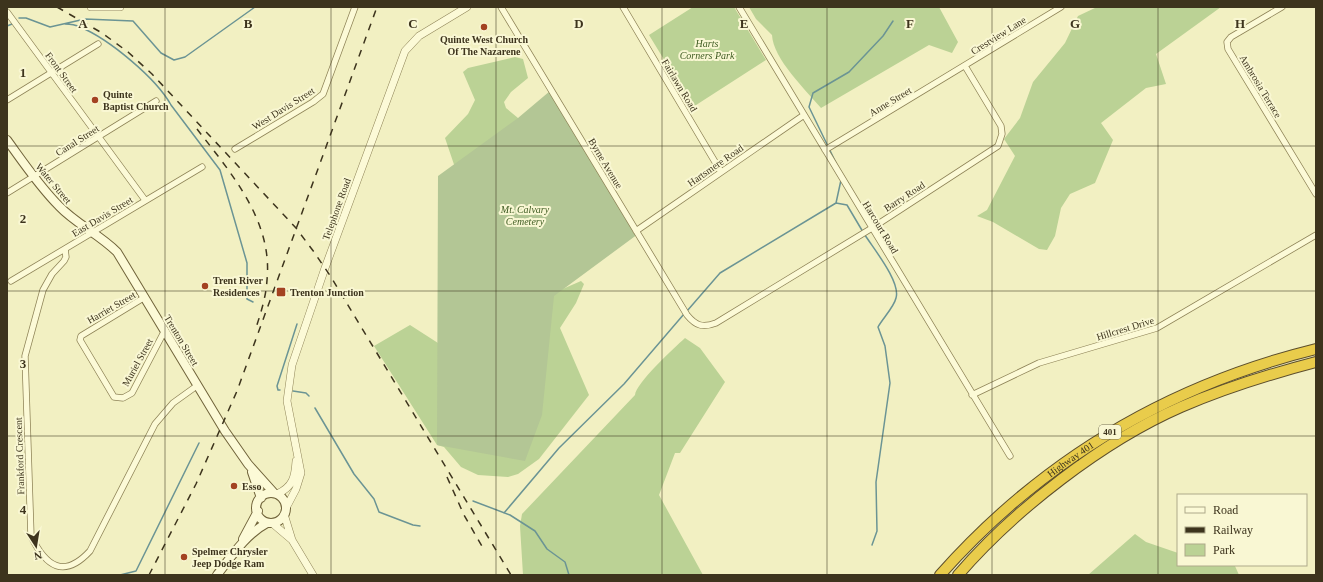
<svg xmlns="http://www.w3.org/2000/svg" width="1323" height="582" font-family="'Times New Roman',serif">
<rect width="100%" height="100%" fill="#f2f0c2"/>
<path fill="#bbd295" d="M693,7H734L766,60L693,107L649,35Z
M749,7H939L958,42L952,53L929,45L821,108C806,90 773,59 772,35L756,19Z
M1097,7H1221L1156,54L1166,84L1146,88L1101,123L1113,140L1095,183L1070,194L1061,208L1055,236L1047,250L1039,249L993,222L977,216L987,210L1015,156L1004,139L1020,118L1033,82L1065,43L1078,16Z
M515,57L523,59L528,78L511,92L504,102L506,108L518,118L499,352L558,291L581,281L584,284L576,303L560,328L589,395L539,459L518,474L508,477L478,475L461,467L444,447L437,445L374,346L410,325L438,343L463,191L445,138L468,114L475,100L463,72L468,68Z
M685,338L700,348L725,382L680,453H675L659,495L703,575H523L520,526L522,514L635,395C636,383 674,348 685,338Z
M1135,534L1146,542L1178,553V565H1231L1235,566L1239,575H1088Z"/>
<path fill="#b3c695" d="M550,91L638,234L554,296L542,415L525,461L437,445L438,176L518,118Z"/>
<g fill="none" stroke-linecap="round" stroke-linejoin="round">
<path stroke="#6b9494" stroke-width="1.5" d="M19,18H26L50,27L85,19L133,21L161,53L174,60L185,57L255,7
M65,24C70,24 76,25 80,27C109,39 156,78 171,105L220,170L247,263V299L253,302
M7,26L12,24
M837,165L809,107L813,93L849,72L883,36L893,21
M836,203L841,180
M865,235C873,248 901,282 896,298C894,307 883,318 878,327L885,346L890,383L876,482L877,531L872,545
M687,311L720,273L836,203L847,205L863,232
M280,390H278L277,386L297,324
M293,391L306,393L309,396
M315,408L354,474L374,499L379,512L413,525L420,526
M473,501L510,515L535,531L547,549L565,562L569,575
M504,513L559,448L624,384L684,314
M120,575L136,571L199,443"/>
<g stroke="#8e8357" stroke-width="7">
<path id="minor" d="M501,7L687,315C696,326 703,328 716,323L872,228L998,146L1002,134L1001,126L965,66
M623,7L721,172
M739,7L1010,456
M1282,7L1231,37L1227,42L1228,49L1316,194
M7,12L145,200
M7,100L98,44
M235,149L313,102L323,94L355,7
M825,150L1061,7
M7,193L156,101
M636,231L804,115
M65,249L66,257L64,261L52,274L43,290L25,356L31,536C46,567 64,579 90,551L155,424L173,403L198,385
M11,281L202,167
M145,297L81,336L80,340L114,397L123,398L132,393L165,330
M972,395L1039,363L1157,328L1316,235"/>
</g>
<g stroke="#8e8357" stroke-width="8">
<path id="tertiary" d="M91,7H120
M277,494C293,487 295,477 296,461
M286,508L296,489L301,473L287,401L292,365L325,268L405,51L419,36L467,7
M284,514L292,540L313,575
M272,523L292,540"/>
</g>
<g stroke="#70633a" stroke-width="10">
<path id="secondary" d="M7,140C23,162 39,186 59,206C76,224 99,234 117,252L225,431L248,464L274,493
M252,472L261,498
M256 508a15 15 0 1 1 30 0a15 15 0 1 1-30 0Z
M243,539L258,511
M217,575C231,557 246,534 267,523"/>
</g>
<g stroke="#5c4e2c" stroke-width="12">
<g id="motorway">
<path id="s1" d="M940,575C1042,460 1166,386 1316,349"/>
<path d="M958,575C1014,510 1103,441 1181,407C1225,388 1270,374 1316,362"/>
</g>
</g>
<use href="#minor" stroke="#fcfad7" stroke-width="5.5"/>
<use href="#tertiary" stroke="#fcfad7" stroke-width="7"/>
<use href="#secondary" stroke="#fcfad7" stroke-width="8"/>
<use href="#motorway" stroke="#e9cc4b" stroke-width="10"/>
<path stroke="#3d341d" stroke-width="1.5" stroke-dasharray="7 7" stroke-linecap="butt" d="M57,7L102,33L128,52L152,74L296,228L314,252L331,277L511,575
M197,129C231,173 273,221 267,280C266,297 261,312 256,328
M447,477L464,515L483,548
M149,575L196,484L237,391L377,7"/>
</g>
<path fill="none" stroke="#3d341d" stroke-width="1" stroke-opacity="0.55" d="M165,7V575M331,7V575M496,7V575M662,7V575M827,7V575M992,7V575M1158,7V575M7,146H1316M7,291H1316M7,436H1316"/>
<g fill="#a34221" stroke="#f9f7d3" stroke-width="1.5">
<circle cx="484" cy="27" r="4"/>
<circle cx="95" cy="100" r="4"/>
<circle cx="205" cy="286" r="4"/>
<rect x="276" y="287" width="10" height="10" rx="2"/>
<circle cx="234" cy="486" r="4"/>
<circle cx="184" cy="557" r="4"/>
</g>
<g text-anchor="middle" stroke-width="4" stroke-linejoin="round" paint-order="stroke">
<rect fill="#f9f7d3" stroke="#756e54" stroke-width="1" x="1099" y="425" width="22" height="14" rx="3"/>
<g font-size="9" font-weight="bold" fill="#3d341d">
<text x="1110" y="435">401</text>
</g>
<g font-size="10" fill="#3d341d" stroke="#f9f7d3">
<text transform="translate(998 35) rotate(-32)" y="4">Crestview Lane</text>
<text transform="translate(62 72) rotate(54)" y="4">Front Street</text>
<text transform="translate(680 85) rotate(59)" y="4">Fairlawn Road</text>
<text transform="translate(1261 86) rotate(59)" y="4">Ambrosia Terrace</text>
<text transform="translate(890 101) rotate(-31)" y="4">Anne Street</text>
<text transform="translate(283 108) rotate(-32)" y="4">West Davis Street</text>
<text transform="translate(77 140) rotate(-32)" y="4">Canal Street</text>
<text transform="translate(606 163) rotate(59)" y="4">Byrne Avenue</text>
<text transform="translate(715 165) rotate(-35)" y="4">Hartsmere Road</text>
<text transform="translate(54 183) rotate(50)" y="4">Water Street</text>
<text transform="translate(904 196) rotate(-33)" y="4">Barry Road</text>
<text transform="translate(336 209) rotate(-70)" y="4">Telephone Road</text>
<text transform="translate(102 216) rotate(-31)" y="4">East Davis Street</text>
<text transform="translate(881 227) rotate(59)" y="4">Harcourt Road</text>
<text transform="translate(111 307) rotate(-30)" y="4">Harriet Street</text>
<text transform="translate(1125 328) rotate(-17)" y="4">Hillcrest Drive</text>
<text transform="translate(182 340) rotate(59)" y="4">Trenton Street</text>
<text transform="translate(137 362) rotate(-61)" y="4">Muriel Street</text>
<text transform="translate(19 456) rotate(-92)" y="4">Frankford Crescent</text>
<text dy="4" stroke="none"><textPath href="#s1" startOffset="175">Highway 401</textPath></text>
</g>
<g font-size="10" font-weight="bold" fill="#3d341d" stroke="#f9f7d3" text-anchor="start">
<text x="484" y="43" text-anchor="middle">Quinte West Church<tspan x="484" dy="12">Of The Nazarene</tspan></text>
<text x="103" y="98">Quinte<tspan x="103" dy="12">Baptist Church</tspan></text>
<text x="213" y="284">Trent River<tspan x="213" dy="12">Residences</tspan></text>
<text x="290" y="296">Trenton Junction</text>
<text x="242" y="490">Esso</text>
<text x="192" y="555">Spelmer Chrysler<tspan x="192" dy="12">Jeep Dodge Ram</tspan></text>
</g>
<g font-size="10" font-style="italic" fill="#3e5b21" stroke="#f9f7d3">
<text x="707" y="47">Harts<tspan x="707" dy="12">Corners Park</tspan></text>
<text x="525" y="213">Mt. Calvary<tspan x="525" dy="12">Cemetery</tspan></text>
</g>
</g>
<g font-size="13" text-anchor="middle" font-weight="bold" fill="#3d341d" stroke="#f9f7d3" stroke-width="4" stroke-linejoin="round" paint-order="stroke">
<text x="83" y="28">A</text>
<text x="248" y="28">B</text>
<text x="413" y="28">C</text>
<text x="579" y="28">D</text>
<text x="744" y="28">E</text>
<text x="910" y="28">F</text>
<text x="1075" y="28">G</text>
<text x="1240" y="28">H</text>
<text x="23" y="77">1</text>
<text x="23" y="223">2</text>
<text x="23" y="368">3</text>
<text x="23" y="514">4</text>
</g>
<rect width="1323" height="582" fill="none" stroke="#3d341d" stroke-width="16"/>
<rect x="1177" y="494" width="130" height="72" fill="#f9f7d3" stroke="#aea98a"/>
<rect x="1185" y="507" width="20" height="6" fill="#fcfad7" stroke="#aea98a"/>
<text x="1213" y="514" font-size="12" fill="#3d341d">Road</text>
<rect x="1185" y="527" width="20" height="6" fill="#3d341d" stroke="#aea98a"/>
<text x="1213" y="534" font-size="12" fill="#3d341d">Railway</text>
<rect x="1185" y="544" width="20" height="12" fill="#bbd295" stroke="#aea98a"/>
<text x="1213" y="554" font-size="12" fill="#3d341d">Park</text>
<g transform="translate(36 546) rotate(168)" stroke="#f9f7d3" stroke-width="3" paint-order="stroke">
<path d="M0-3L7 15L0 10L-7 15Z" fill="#3d341d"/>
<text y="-6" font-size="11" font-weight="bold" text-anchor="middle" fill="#3d341d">N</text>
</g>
</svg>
